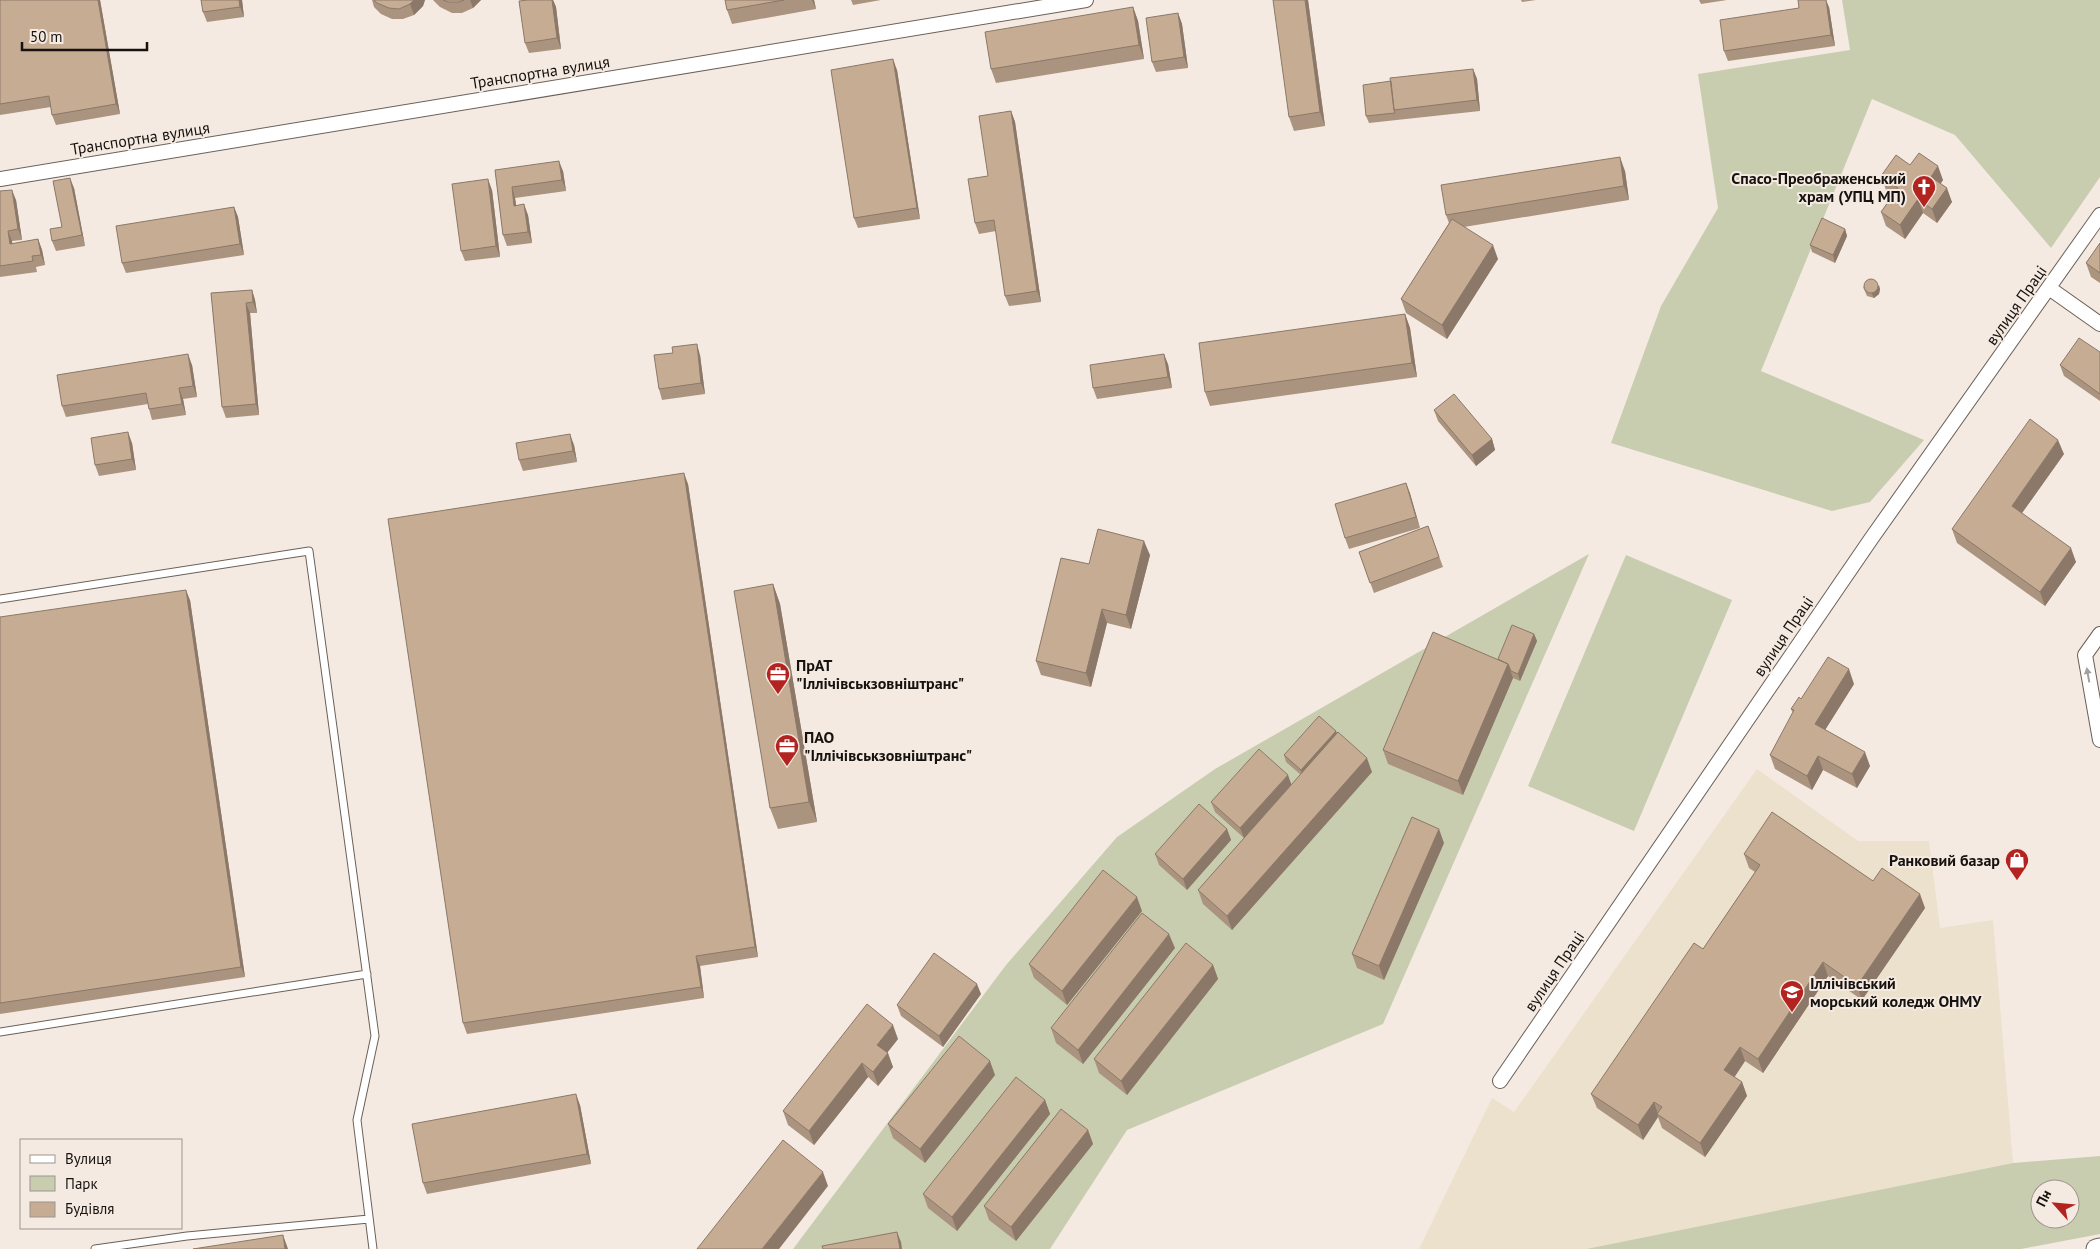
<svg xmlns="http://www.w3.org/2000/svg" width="2100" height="1249" font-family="'PT Sans',sans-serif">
<rect width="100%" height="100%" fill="#f5eae1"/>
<path fill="#ece1cc" d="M1757,769L1858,841H1929L1940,928L1993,920L2013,1163L1586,1249H1419L1492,1098L1514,1112Z"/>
<path fill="#c9cdb0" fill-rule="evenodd" d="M1842,0H2100V177L2051,248L1955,135L1872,99L1761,371L1924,440L1870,502L1832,511L1611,443L1661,306L1718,208L1698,74L1850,50Z
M1589,554L1383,1024L1127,1130L1050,1249H793L1006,965L1117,837L1215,769Z
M1626,555L1732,600L1634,831L1528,786Z
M2100,1156V1234L2021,1249H1586L2013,1163ZM2040,1189H2070V1219H2040Z"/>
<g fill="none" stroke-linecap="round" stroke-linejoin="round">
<g stroke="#6a6058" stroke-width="9">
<path id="lane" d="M0,599L309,551L375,1036L357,1120L373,1249
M0,1032L367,974
M95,1249L187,1236L369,1219"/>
</g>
<g stroke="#6a6058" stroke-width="16">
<path id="street" d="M0,179L1086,0
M2049,288L2100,324
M2100,634L2085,655L2100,740
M1500,1081L1871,539L2100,215"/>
</g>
<g stroke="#6a6058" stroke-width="21">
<path id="secondary" d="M2096,1249L2100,1248"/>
</g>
<use href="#lane" stroke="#fff" stroke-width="7"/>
<use href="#street" stroke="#fff" stroke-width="14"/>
<use href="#secondary" stroke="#fff" stroke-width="19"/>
</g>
<path fill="#ab947f" d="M0,0H100L120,114L56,125L52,115L51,107L0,115Z
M201,0H242L244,17L207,22L203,12Z
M372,0H425L423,6L414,15L403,19H392L381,14L374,7Z
M433,0H481L473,8L462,13H452L440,7Z
M528,0H553L556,7L561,49L529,53L525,43Z
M725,0H814L816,9L732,24L727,10Z
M851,0H881L853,5Z
M1308,0L1325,126L1294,131L1289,117Z
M1521,0H1536L1522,2Z
M1699,0H1727L1701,4Z
M1133,7L1138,21L1144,59L996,83L991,69Z
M1829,7L1835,46L1728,61L1724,51L1799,8Z
M1178,13L1182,24L1188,68L1156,72L1152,62Z
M1473,69L1477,79L1480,111L1369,123L1366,116L1391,81Z
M897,70L920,219L858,228L854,218Z
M1011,111L1015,122L1041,302L1009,306L1005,296L996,231L979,234L975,223L988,176Z
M1910,165L1943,180L1940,184L1952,202L1937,223L1923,213L1905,239L1886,226L1881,212L1893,195L1886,190L1881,176Z
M495,170L563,171L566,191L515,198L516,205L528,215L532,243L507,246L503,235Z
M1625,171L1629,200L1464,227L1498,259L1447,339L1406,313L1401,299L1449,223L1446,215Z
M74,188L85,246L56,251L52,241L62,227Z
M492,190L500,257L465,261L461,251Z
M0,191L16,200L22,240L12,241V244L38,239L42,250L45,265L36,267L37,272L0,277Z
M234,207L238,217L244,255L126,273L122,263Z
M1845,229L1847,236L1835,263L1812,252L1810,245Z
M2100,243V283L2091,277L2086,263Z
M1863,287L1880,289L1879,294L1874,298L1867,296Z
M252,290L255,300L257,313H250L259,415L226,418L222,407L211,293Z
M1405,314L1410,328L1417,377L1210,406L1205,392Z
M2100,352V401L2064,376L2060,365Z
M700,355L705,394L662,400L659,389Z
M1168,364L1172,388L1097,399L1093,388Z
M192,365L197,397L183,399L186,415L152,420L149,409L148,404L66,417L62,406Z
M1434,410L1492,439L1495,450L1476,466L1438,421Z
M132,443L136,470L99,476L95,465Z
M574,445L577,462L523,471L519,460Z
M2064,454L2022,513L2076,562L2045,606L1957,543L1952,529Z
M1406,483L1420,528L1349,549L1345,538Z
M688,484L758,957L700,966L704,998L467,1034L463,1023Z
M1428,526L1443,567L1374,593L1359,552Z
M1150,555L1131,629L1107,623L1091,687L1041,675L1036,661L1089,564Z
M773,584L780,604L817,822L778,829L770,808Z
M190,600L245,977L0,1014V617Z
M1534,634L1537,641L1520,681L1513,678L1463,795L1388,764L1383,750L1498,659Z
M1854,684L1825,730L1870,766L1857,788L1823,770L1812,790L1775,769L1770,755L1793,713L1791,709L1801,699Z
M1336,731L1337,734L1372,772L1232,930L1203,904L1198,890L1244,838L1215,812L1211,802L1291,785L1301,775L1286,762L1284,755Z
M1227,829L1231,840L1187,890L1159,865L1155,854Z
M1444,843L1384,980L1357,968L1352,954Z
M1744,854L1873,881L1925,908L1862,1000L1828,976L1763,1073L1745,1061L1734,1077L1742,1082L1747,1096L1705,1157L1662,1128L1658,1117L1643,1140L1597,1108L1591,1094L1703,949L1755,872L1749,868Z
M1142,911L1067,1005L1034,978L1029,964Z
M1175,948L1083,1064L1056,1043L1051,1028Z
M1213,965L1218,979L1127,1095L1099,1073L1094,1059Z
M981,994L943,1047L901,1016L897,1005Z
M898,1039L887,1053L893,1067L878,1086L868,1077L814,1145L788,1125L783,1111Z
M995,1075L925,1163L893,1138L888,1124Z
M1045,1100L1050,1114L957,1231L928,1208L923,1194Z
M580,1105L591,1164L427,1194L423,1183Z
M1088,1130L1093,1144L1016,1241L989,1220L984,1206Z"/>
<path fill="#8b7868" d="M98,0H100L120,114L116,104Z
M239,0H242L244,17L240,7Z
M414,0H425L423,6L414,15L410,4Z
M470,0H481L473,8Z
M552,0H553L556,7L561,49L557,38Z
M812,0H814L816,9Z
M1305,0H1308L1325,126L1320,112Z
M1826,0L1829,7L1835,46L1831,35Z
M1133,7L1138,21L1144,59L1139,45Z
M1178,13L1182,24L1188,68L1184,57Z
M893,59L897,70L920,219L917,208Z
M1473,69L1477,79L1480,111L1477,100Z
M1011,111L1015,122L1041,302L1037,291Z
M1620,157L1625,171L1629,200L1624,186Z
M559,161L563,171L566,191L562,180Z
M1938,166L1943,180L1936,191L1931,177Z
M70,178L74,188L85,246L82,235Z
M488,179L492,190L500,257L496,246Z
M512,187L515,198L518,216L514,206Z
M1947,188L1952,202L1937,223L1932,209Z
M12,190L16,200L22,240L18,229Z
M1918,199L1923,213L1905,239L1900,225Z
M524,204L528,215L532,243L528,232Z
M234,207L238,217L244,255L240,244Z
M1845,229L1847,236L1835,263L1833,255Z
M8,231L12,241L14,254L10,244Z
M38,239L42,250L45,265L41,255Z
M1493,245L1498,259L1447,339L1442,325Z
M1879,285L1880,289L1879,294L1874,298L1872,294Z
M252,290L255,300L257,313L253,302Z
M246,303L250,313L259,415L256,404Z
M1405,314L1410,328L1417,377L1412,363Z
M697,344L700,355L705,394L701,383Z
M188,354L192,365L197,397L193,386Z
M1164,354L1168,364L1172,388L1168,377Z
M179,388L183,399L186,415L182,404Z
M128,432L132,443L136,470L132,459Z
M570,434L574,445L577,462L573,451Z
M1492,439L1495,450L1476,466L1472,455Z
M2058,440L2064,454L2017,520L2012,506Z
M684,473L688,484L758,957L755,947Z
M1406,483L1410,493L1420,528L1416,517Z
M1144,541L1150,555L1131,629L1126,615Z
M2071,548L2076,562L2045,606L2040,592Z
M773,584L780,604L817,822L809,802Z
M186,590L190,600L245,977L241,967Z
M1102,609L1107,623L1091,687L1086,673Z
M1534,634L1537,641L1520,681L1518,674Z
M1508,664L1513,678L1463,795L1458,781Z
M1849,669L1854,684L1820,738L1815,724Z
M1336,731L1339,738L1303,777L1301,770Z
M1865,752L1870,766L1857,788L1852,774Z
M1818,756L1823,770L1812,790L1807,776Z
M1367,758L1372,772L1232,930L1227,916Z
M1288,775L1292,786L1244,838L1240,828Z
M1227,829L1231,840L1187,890L1183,879Z
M1439,829L1444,843L1384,980L1379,966Z
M1920,894L1925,908L1862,1000L1857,986Z
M1137,897L1142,911L1067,1005L1062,991Z
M1169,934L1175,948L1083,1064L1078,1050Z
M696,956L700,966L704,998L701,987Z
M1823,962L1828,976L1763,1073L1758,1059Z
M1213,965L1218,979L1127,1095L1121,1081Z
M977,984L981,994L943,1047L939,1036Z
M893,1025L898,1039L882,1059L877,1045Z
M1740,1047L1745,1061L1730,1084L1724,1070Z
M888,1053L893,1067L878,1086L873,1072Z
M990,1061L995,1075L925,1163L920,1149Z
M862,1063L868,1077L814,1145L809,1131Z
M1742,1082L1747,1096L1705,1157L1700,1143Z
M576,1094L580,1105L591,1164L587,1154Z
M1045,1100L1050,1114L957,1231L952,1217Z
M1654,1102L1658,1114H1657L1658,1117L1643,1140L1638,1125Z
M1088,1130L1093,1144L1016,1241L1011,1227Z
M823,1172L828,1186L779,1249H762Z
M897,1232L901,1242L902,1249H900Z
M283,1235L287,1246L288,1249H285Z"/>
<path fill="#c7ac94" stroke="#8b7868" d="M0,0H98L116,104L52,115L49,96L0,104Z
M201,0H239L240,7L203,12Z
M374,0H414L410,4L399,9L389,8L377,3Z
M443,0H464L459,2H448Z
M528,0H552L557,38L525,43L519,1Z
M725,0H784L727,10Z
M1273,0H1305L1320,112L1289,117Z
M1798,0H1826L1831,35L1724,51L1720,20L1799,8Z
M1133,7L1139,45L991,69L985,32Z
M1178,13L1184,57L1152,62L1146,18Z
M893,59L917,208L854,218L831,70Z
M1473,69L1477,100L1394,110L1390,78Z
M1391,81L1394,110L1395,113L1366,116L1363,85Z
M1011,111L1037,291L1005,296L994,220L975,223L968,179L988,176L979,116Z
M1919,153L1938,166L1931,177L1947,188L1932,209L1918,199L1900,225L1881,212L1898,188L1881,176L1896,155L1910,165Z
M1620,157L1624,186L1446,215L1441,185Z
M559,161L562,180L512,187L514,206L524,204L528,232L503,235L495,170Z
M70,178L82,235L52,241L50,229L62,227L53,181Z
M488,179L496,246L461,251L452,184Z
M12,190L18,229L8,231L10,244L38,239L41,255L32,256L33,261L0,266V191Z
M234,207L240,244L122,263L116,226Z
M1822,218L1845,229L1833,255L1810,245Z
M1452,219L1493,245L1442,325L1401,299Z
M2100,243V273L2086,263Z
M1864 286a7 7 0 1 1 14 0a7 7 0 1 1-14 0Z
M252,290L253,302L246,303L256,404L222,407L211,293Z
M1405,314L1412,363L1205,392L1199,343Z
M2079,338L2100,352V394L2060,365Z
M697,344L701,383L659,389L654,355L673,353L672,347Z
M188,354L193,386L179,388L182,404L149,409L146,393L62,406L57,375Z
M1164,354L1168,377L1093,388L1090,365Z
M1454,394L1492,439L1472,455L1434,410Z
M2030,419L2058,440L2012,506L2071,548L2040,592L1952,529Z
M128,432L132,459L95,465L91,438Z
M570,434L573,451L519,460L516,443Z
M684,473L755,947L696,956L701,987L463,1023L388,519Z
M1406,483L1416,517L1345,538L1335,504Z
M1428,526L1439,557L1370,583L1359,552Z
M1098,529L1144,541L1126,615L1102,609L1086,673L1036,661L1061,558L1089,564Z
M773,584L809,802L770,808L734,591Z
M186,590L241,967L0,1003V617Z
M1512,625L1534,634L1518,674L1511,671L1508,664L1498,659Z
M1433,632L1508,664L1458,781L1383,750Z
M1828,657L1849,669L1815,724L1865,752L1852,774L1818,756L1807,776L1770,755L1794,710L1791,709L1799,697L1801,699Z
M1319,716L1336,731L1301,770L1284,755Z
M1338,732L1367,758L1227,916L1198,890Z
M1259,749L1288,775L1240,828L1211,802Z
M1199,804L1227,829L1183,879L1155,854Z
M1772,812L1873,881L1882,868L1920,894L1857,986L1823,962L1758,1059L1740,1047L1724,1070L1742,1082L1700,1143L1657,1114L1662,1107L1654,1102L1638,1125L1591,1094L1694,943L1703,949L1760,865L1744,854Z
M1412,817L1439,829L1379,966L1352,954Z
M1103,870L1137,897L1062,991L1029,964Z
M1142,913L1169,934L1078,1050L1051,1028Z
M1186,943L1213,965L1121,1081L1094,1059Z
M934,953L977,984L939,1036L897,1005Z
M867,1004L893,1025L877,1045L888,1053L873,1072L862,1063L809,1131L783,1111Z
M959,1036L990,1061L920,1149L888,1124Z
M1016,1077L1045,1100L952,1217L923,1194Z
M576,1094L587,1154L423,1183L412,1124Z
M1061,1109L1088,1130L1011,1227L984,1206Z
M783,1140L823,1172L762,1249H697Z
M897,1232L900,1249H823L822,1246Z
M283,1235L285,1249H193Z"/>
<defs><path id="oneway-solid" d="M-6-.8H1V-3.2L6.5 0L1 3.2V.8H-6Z" transform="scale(1.25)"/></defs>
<use fill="#a2a09f" href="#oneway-solid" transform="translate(2088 675) rotate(-100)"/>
<defs>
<g id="church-pin" transform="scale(1.25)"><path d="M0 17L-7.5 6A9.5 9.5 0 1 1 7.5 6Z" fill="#b32320" stroke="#f5eae1"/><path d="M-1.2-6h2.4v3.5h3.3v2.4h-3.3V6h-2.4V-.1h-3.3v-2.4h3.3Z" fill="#fff"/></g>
<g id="office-pin" transform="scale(1.25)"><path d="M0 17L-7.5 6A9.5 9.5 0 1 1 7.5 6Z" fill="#b32320" stroke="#f5eae1"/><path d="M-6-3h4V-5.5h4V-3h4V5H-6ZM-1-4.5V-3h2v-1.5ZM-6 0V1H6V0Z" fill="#fff"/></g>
<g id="shop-pin" transform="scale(1.25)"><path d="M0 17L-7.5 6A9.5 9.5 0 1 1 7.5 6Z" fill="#b32320" stroke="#f5eae1"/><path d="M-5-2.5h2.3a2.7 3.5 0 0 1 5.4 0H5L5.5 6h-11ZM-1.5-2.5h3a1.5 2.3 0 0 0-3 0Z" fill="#fff"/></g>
<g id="university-pin" transform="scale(1.25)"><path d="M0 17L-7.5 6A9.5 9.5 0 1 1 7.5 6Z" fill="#b32320" stroke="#f5eae1"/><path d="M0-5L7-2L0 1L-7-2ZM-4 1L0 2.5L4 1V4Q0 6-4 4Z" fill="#fff"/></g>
</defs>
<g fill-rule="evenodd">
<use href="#church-pin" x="1924" y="187"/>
<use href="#office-pin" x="778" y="674"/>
<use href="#office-pin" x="787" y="746"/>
<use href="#shop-pin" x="2017" y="860"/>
<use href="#university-pin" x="1792" y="992"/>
</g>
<g text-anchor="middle" stroke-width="4" stroke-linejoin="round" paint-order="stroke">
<g font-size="16" fill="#16120f" stroke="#f5eae1">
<text transform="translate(540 72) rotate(-9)" y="6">Транспортна вулиця</text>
<text transform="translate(140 138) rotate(-9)" y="6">Транспортна вулиця</text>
<text transform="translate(2016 305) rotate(-55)" y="6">вулиця Праці</text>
<text transform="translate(1783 636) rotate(-56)" y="6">вулиця Праці</text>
<text transform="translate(1554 971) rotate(-56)" y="6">вулиця Праці</text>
</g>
<g font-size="16" font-weight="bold" fill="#16120f" stroke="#f5eae1" text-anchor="start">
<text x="1906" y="184" text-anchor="end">Спасо-Преображенський<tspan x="1906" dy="18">храм (УПЦ МП)</tspan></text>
<text x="796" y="671">ПрАТ<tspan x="796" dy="18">"Іллічівськзовніштранс"</tspan></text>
<text x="804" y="743">ПАО<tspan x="804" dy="18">"Іллічівськзовніштранс"</tspan></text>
<text x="2000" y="866" text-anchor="end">Ранковий базар</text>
<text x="1810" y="989">Іллічівський<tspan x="1810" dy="18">морський коледж ОНМУ</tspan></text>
</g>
</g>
<rect x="20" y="1139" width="162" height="90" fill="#f5eae1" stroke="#9c948d"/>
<rect x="30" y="1155" width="25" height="8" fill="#ffffff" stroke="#9c948d"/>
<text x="65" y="1164" font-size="15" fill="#16120f">Вулиця</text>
<rect x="30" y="1176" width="25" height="15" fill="#c9cdb0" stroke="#9c948d"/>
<text x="65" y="1189" font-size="15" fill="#16120f">Парк</text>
<rect x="30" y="1202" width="25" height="15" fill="#c7ac94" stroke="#9c948d"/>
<text x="65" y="1214" font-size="15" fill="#16120f">Будівля</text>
<g transform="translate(2055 1204) rotate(297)"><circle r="24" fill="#f5eae1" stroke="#9c948d"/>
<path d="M0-4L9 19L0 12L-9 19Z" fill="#b32320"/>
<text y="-8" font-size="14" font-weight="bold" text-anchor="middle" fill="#16120f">Пн</text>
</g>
<path d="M22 42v8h125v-8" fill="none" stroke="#16120f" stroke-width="2.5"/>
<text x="30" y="42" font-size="15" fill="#16120f" stroke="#f5eae1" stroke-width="4" paint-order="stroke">50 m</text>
</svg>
